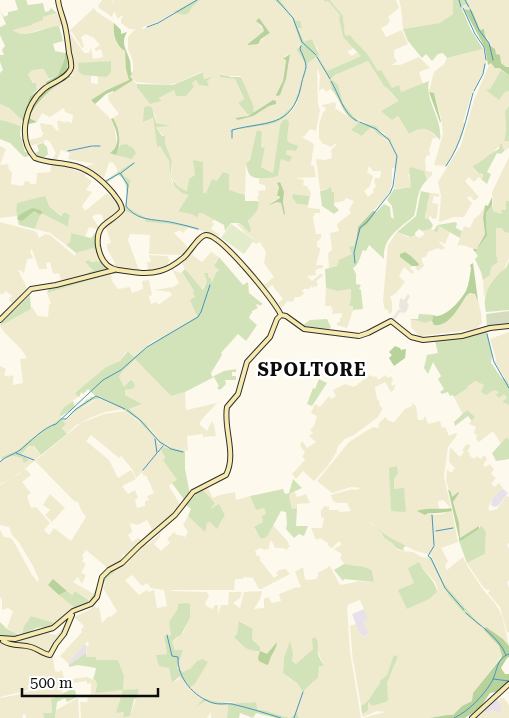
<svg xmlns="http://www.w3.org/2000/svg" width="509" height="718" font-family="'Roboto Serif',serif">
<rect width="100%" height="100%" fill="#fdf9ed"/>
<path fill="#e8e1ea" d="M502,488L508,493L498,506L494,507L491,505L492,499Z
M364,609L369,619V632L366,637L359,633L352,614Z
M84,644L87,646L86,653L69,665L68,663Z
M496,696L503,710L498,713L492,710L486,714L484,709Z"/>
<path fill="#f0ebcf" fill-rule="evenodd" d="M102,0H113L112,5L114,0H196L158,22L142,27L143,29L157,24L177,12L184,15L189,13L192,7L200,0H274L289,13L297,31L301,42L298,48L306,64L303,77L305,78L308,63L316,57L324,68L318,57V49L312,39L304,43L298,27L302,26L301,22H297L280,0H324L326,2L328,0L340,15L339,19L343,37L354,48L348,51V53L352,56L357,52L361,56L327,71L325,69L330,80L335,75L368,61L391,93L400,101L382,111L398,116L409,134L420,128H424L429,130L437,138H433L429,150L430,154L429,156L427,155L425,160L426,171L432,172V175L427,180L426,175L408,174L411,182L410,188L394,189L396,172L395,168H392V183L390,190L385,199L371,213L357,230L356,239L352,254L337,266L329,268L328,253L332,250L330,233L339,231L337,224L351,213L349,210L354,201L346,198L344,201L334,203V192H332L331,186L328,189L320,190L316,159L325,160L332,158L331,150L337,144L336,143L331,147L322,143L319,138V124L323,112L326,110L325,107H322V105L335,102L336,105L335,108L358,123L351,130L355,132L362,136L370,128L374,129L377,134L389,142L385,134L353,116L343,103L340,94L339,88L330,83L333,87L331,89L326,92L323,88L319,91L320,75L317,68L318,104L320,110L316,131L310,129L304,137L300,136L314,144L311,165L314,166L316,177L296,178L304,180L303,185L307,186L311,193L310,196L294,194L297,204L308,205V208L320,209V213H315L313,218L316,234H321V238L317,242V247L320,248V251L316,265H323V268L317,269L315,272L316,275L307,276L312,281L320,274H322L323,276L316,281L318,284L316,287L314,286L313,288L311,286L309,289H304L302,291L304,294L299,297H295L293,302L287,301L282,308L278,303L283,299L272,285L267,289L264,285L274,277L264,263L266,252L260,242L256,244L253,242L254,239L245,233L237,224L240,223L250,232L248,221L259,202L257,197L259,196L258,191L266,190L265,185L259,184V179L270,178L278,173L281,159L286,160L291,157L286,154L287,150L294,151L287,140L288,130L280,125L273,173L261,167L265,148L261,147L262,132L246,165L245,195L228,190L213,179L206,193H203L195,175L187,191L181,189L171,176L172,164L165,146V138L156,127L168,126L156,123L155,115L149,106L144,107V122L151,118L153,119L157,147L160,145L169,161L170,173L172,182L178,190L190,195L178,210L194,215L200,212L215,219L212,222L214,224L211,229L220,235L218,236L199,230L198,228L146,218L127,207V191L131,182L124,176L122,172L135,163L130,164L117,174V168L113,163L109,162L104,178L85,166L95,164L68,159L70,153L61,150L57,160L52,159L56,153L50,142L47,140H44L45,142L30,146L29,140L41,137L44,133L42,132L40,123L52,125L56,130L59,131L57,121H62L65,123L66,121L72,123L73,115L65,112L64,108L50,117L42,113L37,122L29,118L43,96L59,83L75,75H67L70,71L68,34H71L84,53H89L91,48L93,59L103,57L101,49L96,51L94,49L100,45L94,38L86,34L81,37L84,47L82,48L72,32L69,31L94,8L97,12L114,23L116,42L118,46L125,51L130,80L107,90L91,100L108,116L114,125L117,144L115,149L110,152L131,148L126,144L120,145V135L113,118L119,114L109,101L108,95L132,80L137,84V87L158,99L175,89L196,80L207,81L211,78L204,80L203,72H201L179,82L169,85L136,82L130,76L133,71V62L128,49V37L135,29H129L121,23V20L123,16L122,15L118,19L114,11L112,17L99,8L98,6ZM259,18L270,33L260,41L248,44L264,31L258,23ZM290,54L286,79L281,93L286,61L285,56ZM111,61V72L109,75L106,77L98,75V84L91,83V74L104,62ZM220,73L228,76H241L254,112L271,101L276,104L269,106L253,116L238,120L235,118L248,116L238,103L244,100L235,79L220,76ZM300,89V92L297,103L292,111L279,121L272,124L232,131L241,127L258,125L277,120L293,106ZM369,166L373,171H381L380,178H375L374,181L376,186L373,190L374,192L368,197L364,191L370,186L373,176L367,172ZM279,187H281L284,192L283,202L285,215L281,203L277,202L271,205L270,203L280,198L277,196Z
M330,0H396L399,8L388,17L390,21L387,25L381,28L386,37L402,30L408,44L394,50V57L397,61L392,65H400L419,57L430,68L419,72L423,84L401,92L392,89L381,71H378L350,36H347L345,35L343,16Z
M399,0H453L454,11L453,14L441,23L403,29L401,7Z
M467,0H509V67H506L501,63L500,56L496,54L484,32L480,30L468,10L464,9L463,6H469Z
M60,13L64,25L46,28L23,35L17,34L13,29L31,25V24L42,17Z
M484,38L491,50L490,62L494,67H498L501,70L490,89L487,90L501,97L505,92L509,91V106L505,111L506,130L504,140L509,141V148L505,150L503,148L502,144L483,161L472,166L477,173H481L484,176L481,179L479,177L474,182L469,177L465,181L479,197L474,201L470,196L467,198L472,203L464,217H454L440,222L439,221L441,196L438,182L461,145L474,100L490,63L485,47L482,41Z
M483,49L486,63L484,70L472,93L463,122L465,124L462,136L456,150L446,166L434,165L443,134L441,118L434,93L429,92L433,75L435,71L444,64L447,58Z
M45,69L49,79L46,82V86L37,90L36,83H34L28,74L33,70Z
M0,104L9,108L22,120L21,126L0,120Z
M0,146L6,149L0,165L8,164L9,170L12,172L11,184L23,186L25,181L30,182V184H36L37,173L50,172L52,163L68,166L76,171L87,173L85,176L92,181L86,190L92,192L82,206L85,211L107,193L119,204L123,213L125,211L145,219L147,222L170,224L188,228L183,233L180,230L174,233L187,246V251L181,255L149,254L150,235L130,234L128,240L139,270L121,269L111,266L115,263L107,249V244L111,243L102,215L96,214L92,217L99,227L97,229L89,227L85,237L71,233L70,242L66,245L50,233L35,229L41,213L68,227L70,220V215L66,212L62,216L49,206L32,200L17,203L16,212L18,216L0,218Z
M509,157V201H506V210L502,214L493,211L492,192Z
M430,193L439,194V197L434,196L432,203L438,204L437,218L432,219L431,216L426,219V206H428Z
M485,206L483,221L485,234L482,243L476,250L466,246L459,245L457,247L464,226L470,228L474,219L480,214Z
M0,222L34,231L37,233L39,238L45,234L50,235L75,256L76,253L93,248L98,253L101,258L100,261L99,263L96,261L86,262L92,268V272L64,282L61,280L59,273L53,274L50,262L46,263L47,269H39L32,249L30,251L33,258L27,259L24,274L22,271L18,270L28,290L14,305L9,300L12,296L6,291L2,295L0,293Z
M439,226L450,232L445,244L438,241L445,248L441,250L438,248L428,252L426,257L421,258L424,266L418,271L415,267L418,266L419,264L411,256L405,252L400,254V257L412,266L410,268L414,272L412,274L404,267L399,276L405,282L396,293L390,297L392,302V312L389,314L387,309L385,310L383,301L388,245L397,232L408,237L415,235L419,238L425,234L422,231L431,229L434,231Z
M496,227L502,228L504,232L509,233V258L504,270L492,281L484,297L483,280L490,275V269L493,265L498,263L496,253Z
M211,252L219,257L215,262L219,270L212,284L211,278L208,277V273L207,281L202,290L185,269L182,263L191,254L202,262Z
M149,255L167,256L170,261L168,262V266L163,268L153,270V271L147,272L148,269L147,262H151Z
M172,269L180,273L182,272L194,291L197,316L171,334L153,341L134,357L129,351L126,352L120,361L106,367L75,393L78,397L62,409L60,419L57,422L49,426L37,437L27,442L20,449L0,459V366L6,369L4,375L9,377L10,375L13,376V385L23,383L20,359L27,358L21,349L4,332L0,326L32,307L38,316L48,317L49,304H51L47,293L111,274L112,281L118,289L130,287L132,293L143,289L142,281L149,280L152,295L149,296L151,304L157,302L158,305L172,295L170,292L154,290L173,287L179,283Z
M326,288L338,291L351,289V298L349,306H353V310L347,328L337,325V322H340V318L342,317V313L332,314L333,311L331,306H325Z
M472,293L477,296L481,313L482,323L476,329L422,336H419L411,327V320L419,321L424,323L432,321L434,325L450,318L467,295Z
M509,332V384L495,363L496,359L490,339Z
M135,358L171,396L185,392L186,410L217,403L203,418L199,424L207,431L212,421L214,425L216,436L203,437V434L187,436L188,451L170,447L171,450L165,447L161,450L165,459L163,460L177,480L169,486L181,506L147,539L145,536L152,529L147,520L138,525L130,523L132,532L128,535L132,542L138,538L143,541L126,556L123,554L121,562L109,569L86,550L82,556L84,558L82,561L86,564L81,573L86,575L82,584L78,577L73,582L94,594L91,601L75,591L72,595L53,579L48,585L75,608L55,623L31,616L24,626L22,635L12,631L7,628L13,611L8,608L2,610V600L0,597V530L4,537L11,538L14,542L32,575L38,582L39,580L33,566L18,541L12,535L9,527L0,525V485L26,469L31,475L22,482L31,493L27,496L31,508L36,507L50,523L44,530L49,535L54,528L71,541L86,517L81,510L78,502L74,501L35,461L81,423L104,414L125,411L149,430L159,444L161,442L150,428L129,409L142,404L125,395V390L134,383L133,381L129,380L124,388L119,377L122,372ZM91,435L119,458L121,456L123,458L132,469L136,478L142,472L144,476L146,475L154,493L147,496L149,500L145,501V506L137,508L135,500L138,498L135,490L128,494L122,486L136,479L131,470L118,478L109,460L86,441Z
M370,375L373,377L376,376L378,380L386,375L387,378L391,376L393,381L391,383L392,386L395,384L394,390L391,392L385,382L375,387L377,399L379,400L380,406L383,408L378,417L354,435L345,439L338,446L336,453L327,467L314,481L303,471L296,479L292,474L305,460L302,456L305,453L300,445L302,441L307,448L316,442L309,436L313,433L310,430L314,426L317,416L311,413L315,404L320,407L329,396L331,399L336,396L333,390L345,384L354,387Z
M475,381L504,394L507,398L503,402L509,405V440L507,438L501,444L493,431L479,442L476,439L477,435L474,433L476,427L471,425L469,423L475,418L467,410L463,415L454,397L467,389V387Z
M98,398L123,409L105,412L92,417L75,426L67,434L62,427L66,424L63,420Z
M412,403L416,406L418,420H423L425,416L428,424L440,421L442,428L445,427L449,436L456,433L457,435L448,447L444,477L451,508L443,500L438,501L439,509L423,510L425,514L428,513L433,515L443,514L447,511H452L458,542L441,548L448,561L445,566L447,570L463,557L468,567L484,591L494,602L499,610L502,616L509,646L503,639L486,628L484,630L499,646L502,655L473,693L472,701L462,706L453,715H447L430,718H363L385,712L377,711L363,717L362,714L368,711L367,702L361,706L354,665L355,664L353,663L350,626L356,624L359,633L366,637L368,635V632L363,622L368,619L360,600L349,604L347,607L350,652L361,718H299L298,714L290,718L263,710H258L256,702L241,704L230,702L214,703L221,705H228L227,718H211V712L207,718H124L130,716L139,689L116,713L124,712L123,718H81L80,702H87L89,696L91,693V683L87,684V681L74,683L73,679L87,677L96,681L97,685L95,692L123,690L124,676L118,660H96L86,657L87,646H89L88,641L68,663L60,656L82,632L81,630L84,626L74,617L91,609L93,605L97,608L99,607L102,623L109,616L111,617L117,611L103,588L108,577L115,572L113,569L123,564L143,545L146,543L147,545L160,534V537L154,544L161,551L170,543L167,539L174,532L177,535H180L185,537L188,531L183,525L188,516L205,531L207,523L210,522L219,526L225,515L221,508L211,507L215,503L203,490L206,488H208L213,498L220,495L235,492L236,500L250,496L256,510L264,508L267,514L263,522L254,528L260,538L268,535L273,525L289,543L288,544L290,546L286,550L283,548H275L273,543L270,540L269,548L268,549L265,550L260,548L255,551L257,556H260V560L274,578L278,575L276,573L279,570L286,569L290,574L261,589H259L253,578L244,577L243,579H235L234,590H171V591L207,592L209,596L205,603L206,606L213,609L215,605H218V614L221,605H228L229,592H242L240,598L233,603L240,608L244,592L262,591L260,599L254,609L264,608V599L268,597L272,603L281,601L279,594L297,587L298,588L301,587L295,572L303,567L305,579L308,580L316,579L318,576V573L330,566L340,585L356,582L358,581L374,582L372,570L353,565H345L340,558L342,554L334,549L341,545V542H338L332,548L327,545L329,544L320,538L316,540L311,528H322L324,518L321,517V511L324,506L329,507V510H339V512L351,511L347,503H338L333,501L331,495L352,489L354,490L362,488L351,487L332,493L317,481L349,442L373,427L378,428L379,423L385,417L389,421L394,422L405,409L412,406ZM369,521L389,537L399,543L416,551L431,555L445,585L478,626L449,596L429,558L422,557L413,552L402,551L396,549L392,543L385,539L382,533L370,523ZM421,566L435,582L438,589L407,609L409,585L415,583ZM132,575L142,586L147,583L151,588L164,590L167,606L157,608L154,590L149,592L147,590L139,595L125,580ZM178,604H190V618L183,633L172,642L175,650H183L177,668L183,672L188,671L199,661L189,687L180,676L179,679L172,683L169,668L156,655L167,654L164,636L171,635L172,618L177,610ZM240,621L253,629L252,639L256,642L241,645L234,637L237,634ZM290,642L292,662L296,664L313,649L314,642L324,666H319L314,682L307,685L298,684L289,678L283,670L284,659ZM395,656L398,658L387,683L386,702L372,706L368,701L387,675Z
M467,444L471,446L467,451L470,453L469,455L474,459L477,456L481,459L484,455L487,459L483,465L486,467L490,464L494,469L491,474L496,478L491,484L495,487L499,483L503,488L492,499L488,509L490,511L497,509L506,496L509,497V543L507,544L509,549V580L507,583L509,588V633L507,632L500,607L488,593L490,590L485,589L479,581L467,563L485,554L486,532L481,525L460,538L459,523L453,502L458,492L452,497L446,481L447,469L451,473L455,468L449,462L450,447L460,457L464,452L462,450Z
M30,446H33L41,455L19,474L0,484V463L9,456L17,455L22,458L25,462L21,455Z
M294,491L297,497L306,494L310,503L297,504V508L292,509L289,496Z
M50,494L65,508L52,522L45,515L50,510L43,505Z
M63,628L65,630L50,653L16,644L25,638L47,631L50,634L56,635Z
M0,641L15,647L31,648L47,657L53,658L55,671L58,672L62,670L64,679L58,682L63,693L51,699L52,713H43L44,718H26L25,714L22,715L23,718H0V698L16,695L32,690L49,679L48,678L25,691L0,697Z
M78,698L79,718H55L56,710Z
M500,698H504L509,705V718H474L484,709L487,714L492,710L498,713L502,710L499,701Z"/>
<path fill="#d2e3ba" d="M15,0H26L28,5L43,3L45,12L49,11L51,8L57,13L43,17V20L32,24V25L13,30C24,41 44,26 59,26L63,41L53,44L55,51L65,53C66,58 60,70 58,75L49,79L44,69L33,70L28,74L33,83H36L37,90L30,96L22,120L9,108L0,104V73L3,70L0,62V55H4L2,50L5,46L0,35V27L6,24L0,10L4,17L8,15V12L18,10Z
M196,0H200L192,7L189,13L184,15L174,12Z
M274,0H280L296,21H300L301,22L302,28H298L304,42L312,39L319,54L318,57L327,71L361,56L343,37L339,19L340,15L328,1L325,2L324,0H330L343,16L345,35L347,36L350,35C355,43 362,47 367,54C371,59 374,65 378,71L381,70L392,88L399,85L401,92L429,81C424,100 443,118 440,140C429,128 424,125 409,134L398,116L392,120L381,111L399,101L386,87H385L368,61L335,75L330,80L322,64L316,57L308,63L305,77L303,78L306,64L297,50L301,44L292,18L287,11Z
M453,0H467L469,7L465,5L461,7L471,30L483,49L447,58L443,53L438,54L432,61L426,54L422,58L408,41L403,29L440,23L453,14Z
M111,61V72L109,75L106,77L83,75L79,72L78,63Z
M501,70L509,75V91L505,92L499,100L486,90L490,89Z
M203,72L204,79L212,77L207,81L209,86L199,85L196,80L192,83L194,87L186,96H176L174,90L159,98L161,101L150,104L137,87V84L173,85Z
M220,74L231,77H241L253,105L254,113L248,115L238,103L244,99L235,79L220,77Z
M332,80L338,85L343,103L353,116L362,123L376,126L381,133L391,139V142L377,134L374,129L370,128L362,136L351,130L358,123C340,114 343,102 331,89L332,87L330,83Z
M300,88L301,90C297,104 288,119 272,124C265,126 257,126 249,128C242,129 236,129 230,132V130L277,120L293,106Z
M149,106L152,108L156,123L171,126L156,127L162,136H165C164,146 168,150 171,159C173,164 170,169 171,175C173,182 180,189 187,191L189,179L195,175L193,160L203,162V193H206L212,179L217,181L223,172L229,174V190L245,195V201H257L259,202L257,211L248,221L251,230L250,233L240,223H231L225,231L224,225L202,213H199L197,218L194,215L178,211L189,195L182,193L175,187L170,173L169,161L160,146L157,147L153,118L143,122L144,107Z
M509,106V141H504L506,130L505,111Z
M287,119L289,122L287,140L290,143L298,146L296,151L287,150L286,154L292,157L289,162L281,159L278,176C271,178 257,181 250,175C248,173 247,167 246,164L250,159L257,130L262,132L261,147L265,148L261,167L273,173L280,125L283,120Z
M0,120C8,121 13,124 21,126L20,134L25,152L30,153V155L26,157H24L10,143L0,139Z
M43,143L47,147L48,154L45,157H37L34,154L39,151L37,145Z
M126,144L133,148L136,153L132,159L116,155L120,145Z
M500,144H502L503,148L505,150L501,154L497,153L487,172L491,174L487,184L481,179L483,177V174L478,173L472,166C483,162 488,154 499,149Z
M136,163L122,172L124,176L131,181L127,191V207L146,218L199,228V230L170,224L146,222L145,219L125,211L123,213C127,204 130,180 118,175L106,183L105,181L130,164Z
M410,167L424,171L427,180C416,190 418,203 414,216C400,228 382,238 384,259L369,245L366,251L363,250C360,255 360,264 353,268L356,274V284L361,285L359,289L361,290L363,309L353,310V306H349L351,298V289L338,291L326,288L325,269L337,266L339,260L352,254L349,247L354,246L356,239L357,243L361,228L383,205L384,204L390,207L391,217L394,219L392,206L387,200L394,189C400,190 404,187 410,188C412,180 408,175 410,167Z
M331,186L332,192H334V205L339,210L334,214L322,206L320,191L328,189Z
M421,191L430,193L425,217L426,219L428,218L433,225L431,229L422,231L419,229L415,233V235L411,237L397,232L416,216Z
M293,194L310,196L308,205L297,204L292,197Z
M45,196L49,206L61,216L65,212L70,215L68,227L41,213L35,229L19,225L16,210L17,203Z
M506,201H509V233L504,232L502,228H496V253L498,263C491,265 490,269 490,275L483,280L481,272L475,259L478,256L475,252L487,236L486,213L492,205L493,211L502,214L501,210H506Z
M455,222L457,223L456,228L462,231L460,238L439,226L437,232L433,231L438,225Z
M99,231L98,251L107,269L81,277L93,270L85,262L88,260L92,262L97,261L99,263L101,258L93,248L76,253L66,245L70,242L71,233L91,238L95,233Z
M219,257L243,285L248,282L249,293L263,304L259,306L258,304L256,305L258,308L252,311V313L250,315L249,318L257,325L246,341L238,334L221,353L222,355L211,373L212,377L224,371L236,369V372H232V376H236V380H225L226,384L220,390L217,388L219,386L214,377L185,392L171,396L135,359L122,372L119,377L124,387L130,380L133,381L135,386L132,389L125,390V395L142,404L129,409L146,424L157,439L163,444L162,446L138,420L124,410H121L123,409L100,398L93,400L69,416C74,408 82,406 87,399L88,400L91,397H96L88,389L83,394L81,392L80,396L78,397L75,393L106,367L120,361L128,351L134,357C153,340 176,331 197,316L190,300L195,297L193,292L194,291L182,272L185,269L203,290L207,281L204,273H208V277L211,278L212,283L216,273L219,270L214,266Z
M509,261V310L486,312C482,297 488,284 499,274C505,268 506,270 509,261Z
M117,272L124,273L111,274L47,293L49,288Z
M30,295L31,309L0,326L2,322Z
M419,314L435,315L437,317L433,316L432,321L424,323L419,321L411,320V319H418Z
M327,319L331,327L329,329L302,326L310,320Z
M487,331L492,356L491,363C495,367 498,375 503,379L505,378L509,384V405L502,402L507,398L504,394L499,398L496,395L499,392L494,390L486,395L481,392L484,385L475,381L467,387L468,388L454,397L453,395L450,396L448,392L442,394L440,392L444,389L438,379L441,376L433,362L428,374L424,368L427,355L438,353L435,341L464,338Z
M319,379L327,383L312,406L307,404L313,388L315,389Z
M73,401L75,407L60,417L66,424L62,428L67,434L41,455L34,446H29L21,455L29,460L24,463L22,458C12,454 6,456 0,463L2,457L20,449L27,442L60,419C59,409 66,406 73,401Z
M467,410L475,417L472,421L468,416L455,426L454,422Z
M507,437L509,440V459L496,461L492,453Z
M164,447L170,449V447L185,451V469L190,494L185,501L172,483L177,480L163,460L165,458L161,450Z
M397,466L398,473L394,479V489L404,488L406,512L391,511L389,468Z
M293,479L302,488L291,493L289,496L292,509L297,508L296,526H308L304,536L299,534L294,538L286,529L287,524L286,512L281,511L268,535L265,538H260L254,527L263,522L262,516L266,514L264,508L256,510L250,496L283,489L285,494L289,493Z
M203,490L215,503L211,508H212L219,504L225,515L217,529L210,522L207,523L205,532L188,516L191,509L186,505L195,495Z
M368,521L389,537L406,546L403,548L404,551L396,548L392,543L384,538L382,533Z
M481,525L486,532L485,554L467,563L459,541L479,529Z
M430,556L445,585L480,625L479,626L463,612L449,596L429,558Z
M419,562C424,574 436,580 437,592L429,599L407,609L398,590L414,583L408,568Z
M344,564L364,567L372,570L374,582L344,579L343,581L334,570Z
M113,569L115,572L108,577L92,602L76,609L59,623L47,629C39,624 31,630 24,636L22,635L24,626L31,616L55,623L75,608L59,595L67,591L72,595L75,591L90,601L102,576Z
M187,603L190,604V618L181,635L176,638L172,642L175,650H183L177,668L183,672L190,669L198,660L199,661L202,659L208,662L194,685L189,687L180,676L172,683L169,668L159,666L156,655L167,654L164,636L171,635L169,622L177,610L178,604Z
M239,621L253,629L252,639L260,647V651C247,651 243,647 234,637L237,634Z
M0,622L7,629L22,636L11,638L0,637Z
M315,637C320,643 317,647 318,654C319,658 322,662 324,666H319L318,678C313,682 308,686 303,692L298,684L283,673L284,658L290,641L293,654L292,661L296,664L313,649L312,639Z
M86,653V657H96V660H118L124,676L123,690L139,689L137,698L134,699L130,716L123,718L124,712L116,713L123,690L95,693L97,685L96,681L93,679L95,673L96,668L78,665L69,667V665Z
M394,655L398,657L387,683L388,700L386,702L372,706L368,702V711L362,714L361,706L368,701L380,683V681L387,675Z
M74,688L77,697L67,702L65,698L57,702L55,718H44L43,713H52L51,699Z
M204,698C217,704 241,704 256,702L258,710H263L290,718L297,713L299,718H276L256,713L253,718L240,713L239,718H227L228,705H221L205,701L196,707Z"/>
<path fill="#b7d29b" d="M464,9L472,11L480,30L484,29C484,36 490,47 495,49L496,54L500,55L501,63L506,67H509V75L499,68H495L491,63L488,65L485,48Z
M259,18L270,33L261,39L258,44L248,45V44L264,31L262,26L256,21Z
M114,23L121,30V34L127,32C120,44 127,50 130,61C131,66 130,70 132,74L130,76L133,80L114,92L113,91L106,94L95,104L91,100L107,90L129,80L126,69L125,51C115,45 113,34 114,23Z
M67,52C71,84 58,72 41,90C34,98 29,112 24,122L22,120L30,96L46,86V82L58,75C60,70 66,58 65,53Z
M290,54L286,79L280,95L277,96L276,95L283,81L286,61L285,59H283Z
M66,76H72C51,88 40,97 29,118L37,122L25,125C36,97 41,93 66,76Z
M429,92L434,93L441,122H440Z
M273,100L276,101V104L269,106L253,116L238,120L235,118L248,116Z
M113,118C120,131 122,141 116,155L110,153C122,145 117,130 111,119Z
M280,182L284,192L283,202L285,214L284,215L281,203L277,202L270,205V204L280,198L279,196H277L279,187L277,183Z
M492,197V205L486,213L487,236L475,252L473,249H477L485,234L483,218L485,206V205L488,206Z
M32,208L40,210L44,214L41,213V215L34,211L22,221L17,219L19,215Z
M373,211L376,212L367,224L361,228L355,247L358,227Z
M405,252L411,256L419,264L418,266H412L400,257V254Z
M473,263L478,301L475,294L470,293L467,295C459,306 450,327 434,325L432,321L433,316C446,318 460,301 466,291C469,284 470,275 471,268L470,265Z
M395,346L400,348L401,350L406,349L405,358L394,366L389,358L392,355L389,352Z
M448,489L451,492L452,497L458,492L459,493L453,502L459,523L460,538L479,526V529L462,540L459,541V538Z
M451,508L452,511C444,512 436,514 428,513L425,515L417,511C426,507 442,510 451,508Z
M53,579L67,591L59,595L48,585Z
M486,627L503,639L509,646V657L507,658L501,668L505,674H509V683L502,691L490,693L480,708L465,718H430L447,715H453L462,706L472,701L473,693L501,658L502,655L499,646L484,630Z
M277,642C276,651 270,655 269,663L267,665L259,661L258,658L260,651L267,654Z"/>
<path fill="#d5dcc0" d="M509,311V324L487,326L486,314Z"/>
<path fill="#e2eccb" d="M231,224L254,240L244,254L221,238Z"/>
<path fill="#ece7dd" d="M408,294L410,296L407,302L409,306L406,312L403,313L400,312L393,322L388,324L386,321L393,317L399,309L402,311L399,307L400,298L404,300Z"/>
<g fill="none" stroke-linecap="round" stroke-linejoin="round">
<path stroke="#4695be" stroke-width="1" d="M277,0L293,18L302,42L316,55
M459,0L461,7
M465,0L469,7
M463,8L475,34L484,47L486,60
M470,9L479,30L489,43L493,60
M147,27L158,23L197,0
M317,57L330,79
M331,81C339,94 343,114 357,121
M474,91L483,74L485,64
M232,138V130C264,121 292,129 301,86C305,65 310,71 300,49L301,46
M93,146H100
M68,151L92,146
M446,166C462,143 466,119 473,93
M121,173L134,163
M106,181L120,173L128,185L126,206C137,221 153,219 170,222C179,224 189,226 198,229
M355,263L354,253L360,228L367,222L390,193L393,186L397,156L389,140L376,129L360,122
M487,334L494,362L509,388
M127,410L140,420L160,442L171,449L183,452
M62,419H66L76,409L96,396L125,409
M158,452L163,446
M16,453L34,460
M0,462C6,456 13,455 20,450C30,442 44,427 56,424L103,380L121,370L147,347L198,317L201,312L210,285
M143,470L157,453L155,439
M432,515L434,545
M436,531L453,528
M434,546L428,556L431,558L445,588L464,610
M466,613C480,626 499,637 506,655
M167,635L172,656L178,657C177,678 194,697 213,703C219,705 226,703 232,704C249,708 265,713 281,718
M493,679L509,681
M294,718L303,692
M454,718C469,711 482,697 491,683C498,672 495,659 509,654"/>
<g stroke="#2e2e2e" stroke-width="6">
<path id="secondary" d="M58,0C59,9 63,17 65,26C67,35 68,44 69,53C70,57 72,63 71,68C68,78 51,83 44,89C25,105 17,139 35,158C47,163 59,162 71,165C88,168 102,180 113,193C117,199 122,203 122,210C111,224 95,222 98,246C100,258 105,268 118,270C132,272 146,275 160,271C168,269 177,263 183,258C190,253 199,234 207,235C222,236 274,300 281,315
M281,315L286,316L304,329L359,336L368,333L391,321L411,337L423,340L462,336L490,328L509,326
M0,320L31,289L56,285L114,270
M0,638L15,639L53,628L73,611L91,604L97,597L102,577L109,570L122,563L139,546L175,515L193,492L226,475C237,454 223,428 227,407L238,394L247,362L270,337L277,319L281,315
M3,641C13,647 21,644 31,647C38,649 43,654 50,655L56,644L64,634L72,615
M472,718L509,684"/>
</g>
<use href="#secondary" stroke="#f6eaaf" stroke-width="4"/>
</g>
<g text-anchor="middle" stroke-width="5" stroke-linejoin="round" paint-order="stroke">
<g font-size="18" font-weight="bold" letter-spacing="1" fill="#0c0c0c" stroke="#fff">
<text x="312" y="376">SPOLTORE</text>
</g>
</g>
<path d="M22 688v8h136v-8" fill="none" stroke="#0c0c0c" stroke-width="2.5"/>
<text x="30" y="688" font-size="15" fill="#0c0c0c" stroke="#ffffff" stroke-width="4" paint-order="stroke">500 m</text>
</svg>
